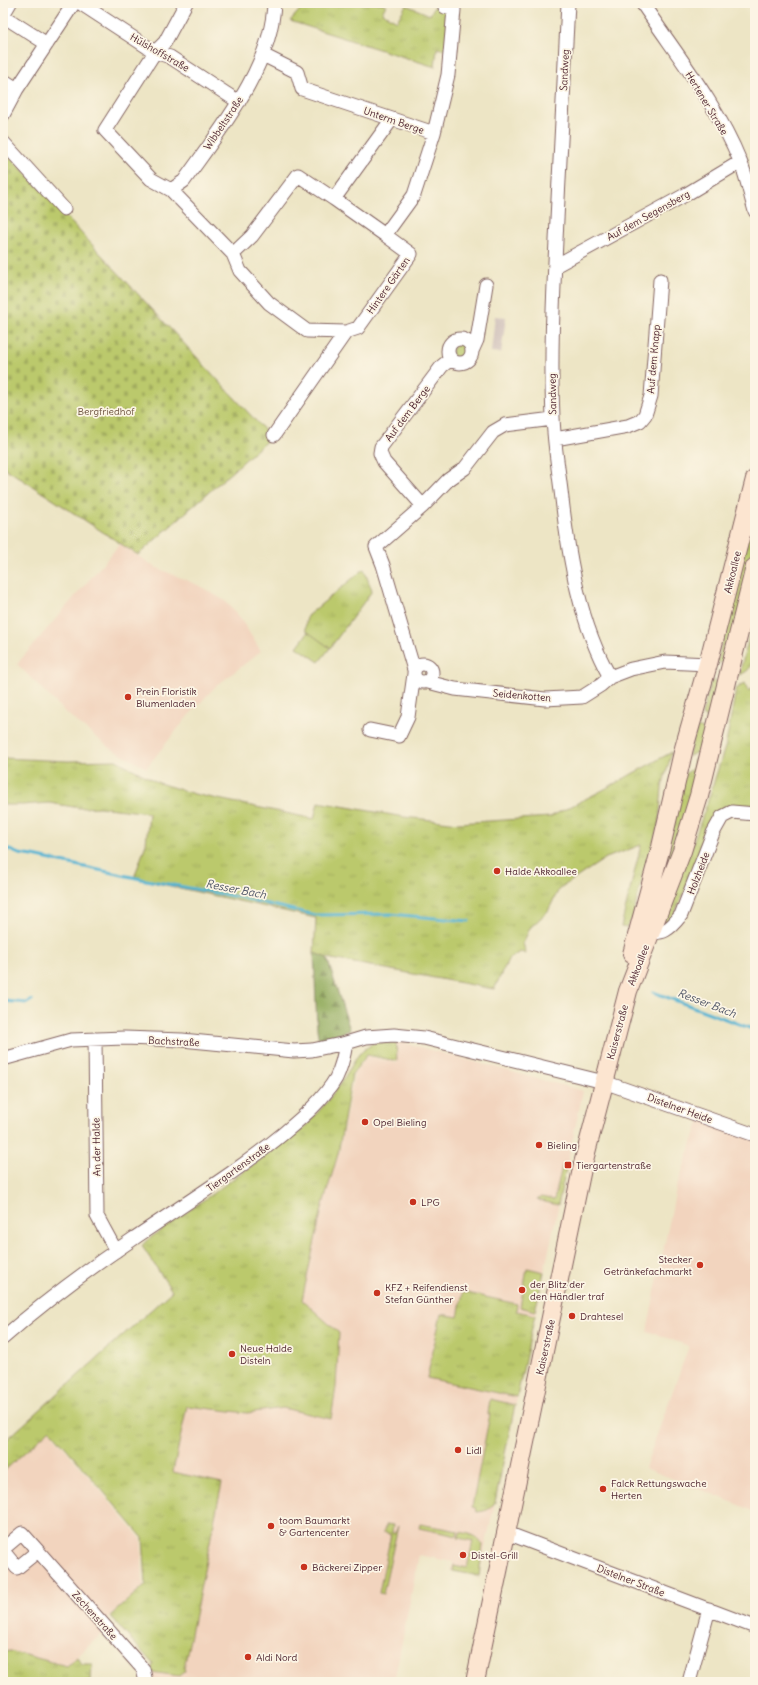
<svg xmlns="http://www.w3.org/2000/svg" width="758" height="1685" font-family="Delius,sans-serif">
<defs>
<pattern id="grass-tufts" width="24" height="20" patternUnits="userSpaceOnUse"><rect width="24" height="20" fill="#bbc96c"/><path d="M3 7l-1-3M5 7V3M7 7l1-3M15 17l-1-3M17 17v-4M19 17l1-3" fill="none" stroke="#a2ac5e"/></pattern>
<pattern id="forest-firs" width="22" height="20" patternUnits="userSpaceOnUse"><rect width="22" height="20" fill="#94ad60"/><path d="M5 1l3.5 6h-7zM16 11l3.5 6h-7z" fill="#7b8c4f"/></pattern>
<pattern id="cemetery-stones" width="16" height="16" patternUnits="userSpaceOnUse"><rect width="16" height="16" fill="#bbc96c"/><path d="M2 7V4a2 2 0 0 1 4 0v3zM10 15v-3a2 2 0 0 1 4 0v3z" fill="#a2ac5e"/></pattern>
</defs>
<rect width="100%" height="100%" fill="#fcf5e5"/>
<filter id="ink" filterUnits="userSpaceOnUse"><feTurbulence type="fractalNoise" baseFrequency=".025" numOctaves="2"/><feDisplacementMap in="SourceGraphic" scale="8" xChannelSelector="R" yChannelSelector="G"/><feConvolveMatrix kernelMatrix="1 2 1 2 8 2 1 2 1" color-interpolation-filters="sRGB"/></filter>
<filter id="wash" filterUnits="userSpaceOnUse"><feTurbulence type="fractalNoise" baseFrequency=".012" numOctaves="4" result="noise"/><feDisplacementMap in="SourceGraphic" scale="16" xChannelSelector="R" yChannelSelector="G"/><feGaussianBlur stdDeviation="0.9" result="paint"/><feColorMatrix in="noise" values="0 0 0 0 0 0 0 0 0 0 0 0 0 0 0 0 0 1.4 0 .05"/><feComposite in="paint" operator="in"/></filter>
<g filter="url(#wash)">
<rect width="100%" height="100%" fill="#ede5c5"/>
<path fill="#f2d4be" d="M120,544L155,567L200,586L225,601L236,612L261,651L215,687L189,715L146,768L110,748L83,727L64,711L17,664Z
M397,1041L583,1091L479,1576L452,1570L453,1562L419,1555L394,1682H150L151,1672L179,1676L184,1668L222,1483L173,1472L187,1406L247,1413L283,1408L331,1419L336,1387L338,1333L302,1300L322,1208L339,1153L354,1074L367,1056L397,1063Z
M700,1120L755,1140V1512L715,1495L645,1468L689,1346L647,1331L676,1189Z
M49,1430L141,1539L143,1586L105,1620L110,1626L67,1666L9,1651L3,1652V1472Z"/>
<path fill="#cfc0ba" d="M495,316L506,317L501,353L491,352Z"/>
<path fill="url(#grass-tufts)" stroke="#82744c" d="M306,3H381L386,5L382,13L397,21L406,5L430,15L434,7L439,8L441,3L450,12L446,50L437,48L435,67L290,21Z
M452 352a8 8 0 1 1 16 0a8 8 0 1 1-16 0Z
M755,501V550L729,653L724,661L720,663L717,662Z
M364,569L372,591L330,648L305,630L307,616Z
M753,622C758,630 754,663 748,670C746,672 742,674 739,675Z
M711,681H715L717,684L710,715L706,717L702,715Z
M745,683L748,691L755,687V809L726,807L718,813L672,920L663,924L707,804L726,744L736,689Z
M697,727L706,730L712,737L701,742L700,750L688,757Z
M672,752L662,787L659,823L639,890L633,917L627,928L621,927L641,845L606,858L559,889L548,911L530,928L523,943L526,954L521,952L509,958L494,989L327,958L314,953L316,918L134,878L146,844L149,813L99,807L80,808L49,803L23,805H3V758L68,761L116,760L159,783L194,794L314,819L318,802L404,817L459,823L550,817L601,791Z
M706,753L655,911L682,775L693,769L694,760Z
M396,1042L397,1061L367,1055L352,1074L338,1154L322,1208L302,1300L339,1333L336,1387L331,1419L283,1408L247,1413L187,1406L173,1472L222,1483L184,1668L185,1671L179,1676L151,1672L153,1664L110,1616L146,1584L143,1538L50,1429L3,1472V1443L172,1291L142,1246L146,1241L302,1130L327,1102L344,1078L359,1054L373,1043Z
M563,1163L567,1164L558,1205L537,1200L541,1197L554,1200Z
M527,1268L544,1272L535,1311L520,1307Z
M463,1292L517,1304L516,1311L535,1315L517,1397L427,1378L441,1314L458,1317Z
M490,1399L515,1405L495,1502C490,1510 486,1511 477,1512L476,1508L472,1507L490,1414H488Z
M387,1524L393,1525L392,1533H395L398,1526L383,1594L379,1593L391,1534L383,1532Z
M420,1524L458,1531L457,1536L419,1528Z
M460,1532C470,1534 478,1535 483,1545L479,1576L453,1571L454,1565L467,1568L473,1541L458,1538Z
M10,1651L67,1666L77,1657L82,1664H92L91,1682H3V1652Z"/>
<path fill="url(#forest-firs)" stroke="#6f6646" d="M314,953L327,958L350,1030L319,1041L317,1029Z"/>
<path fill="url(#cemetery-stones)" stroke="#82744c" d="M3,149L271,437L138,555L3,467Z"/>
<path fill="#bbc96c" stroke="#82744c" d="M308,632L330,648L319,662L297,647Z"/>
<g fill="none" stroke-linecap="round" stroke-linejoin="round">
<path stroke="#56b5d4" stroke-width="3" d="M3,847L19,854L33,856L141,879L238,897L315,915L390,914L469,921
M653,992L755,1030
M3,1001L27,1003L32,1000"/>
</g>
</g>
<g filter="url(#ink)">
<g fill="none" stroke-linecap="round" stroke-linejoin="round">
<g stroke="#836461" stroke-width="15">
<path id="minor" d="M80,3L155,52L170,57L239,102
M186,3L165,42L155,52L105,130L151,179L171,190L233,254L240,271L269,303L307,331L346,332L274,435
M568,3C564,75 561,147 557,219C554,285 550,351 553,417C554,445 559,472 562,499C569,559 580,624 610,677L631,669L665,662L708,664
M642,3C676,54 717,104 740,161C747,177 750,195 755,211
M3,15L10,3
M3,16L47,44
M263,55L297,72L302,89L434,133L448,75L454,10L445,7
M3,80L17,89
M3,115L17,89L74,3
M3,142L64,209
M171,190L184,181C220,130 272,67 274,3
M334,199L385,235
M233,254L252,236L298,175L334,199L392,119
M555,266L685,195L740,162
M346,332L358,328L411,254L385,235L414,195L434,133
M448 351a12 12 0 1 1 24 0a12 12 0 1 1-24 0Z
M472,351L477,340L486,285
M451,359L442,366L381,447L380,453L384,462L423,506L448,480L465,468L493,432L505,425L553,419
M555,439L628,426L640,421L645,415L651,396L660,280
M414 673a9 9 0 1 1 18 0a9 9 0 1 1-18 0Z
M414,670L383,565L376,547L423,506
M428,682L455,689L545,699L582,697L601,685L610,677
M370,730L399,736L408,717L414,674
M644,931C663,936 670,929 681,915L713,833L722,817L732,812L755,814
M95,1039L97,1216L116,1251
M3,1059L71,1040L124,1038L182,1040L294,1051L312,1050L346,1043
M3,1338C44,1302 87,1270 133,1239C184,1204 237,1172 284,1133C303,1117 324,1099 336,1078C342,1066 344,1056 346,1043L366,1037L394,1035L424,1038L604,1082L755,1135
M507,1533L755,1627
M3,1549L22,1533L143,1669L146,1682
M3,1551L17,1568L38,1551
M689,1682L709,1609"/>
</g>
<g stroke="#836461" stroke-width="20">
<path id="secondary" d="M632,954L661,847L684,748L708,664L755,479
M475,1682L583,1164L628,991L682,851L699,796L755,567"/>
</g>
<use href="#minor" stroke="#fff" stroke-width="13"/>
<use href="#secondary" stroke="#fce5d0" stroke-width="18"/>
</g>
</g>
<g fill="#c8321e" stroke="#fcf5e5" stroke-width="1.5">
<circle cx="128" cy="697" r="4"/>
<circle cx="497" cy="871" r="4"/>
<circle cx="365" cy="1122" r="4"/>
<circle cx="539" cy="1145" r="4"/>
<rect x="564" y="1161" width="8" height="8" rx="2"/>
<circle cx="413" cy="1202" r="4"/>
<circle cx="700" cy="1265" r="4"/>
<circle cx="522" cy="1290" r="4"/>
<circle cx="377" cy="1293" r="4"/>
<circle cx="572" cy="1316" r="4"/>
<circle cx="232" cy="1354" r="4"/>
<circle cx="458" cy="1450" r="4"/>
<circle cx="603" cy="1489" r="4"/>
<circle cx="271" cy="1526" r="4"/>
<circle cx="463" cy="1555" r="4"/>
<circle cx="304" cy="1567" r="4"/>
<circle cx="248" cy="1657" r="4"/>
</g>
<g text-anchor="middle" stroke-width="3.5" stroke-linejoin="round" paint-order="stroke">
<g font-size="10" fill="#4a1f2b" stroke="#fcf5e5">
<text transform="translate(160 52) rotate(30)" y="4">Hülshoffstraße</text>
<text transform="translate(564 70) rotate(-87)" y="4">Sandweg</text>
<text transform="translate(707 103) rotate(59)" y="4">Hertener Straße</text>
<text transform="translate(394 120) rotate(19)" y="4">Unterm Berge</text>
<text transform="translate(223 123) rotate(-56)" y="4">Wibbeltstraße</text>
<text transform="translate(648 215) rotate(-29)" y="4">Auf dem Segensberg</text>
<text transform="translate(388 285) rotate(-55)" y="4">Hintere Gärten</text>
<text transform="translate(653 359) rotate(-85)" y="4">Auf dem Knapp</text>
<text transform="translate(552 394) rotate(-91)" y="4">Sandweg</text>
<text transform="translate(407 413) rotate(-53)" y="4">Auf dem Berge</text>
<text transform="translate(732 572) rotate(-76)" y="4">Akkoallee</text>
<text transform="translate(522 695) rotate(5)" y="4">Seidenkotten</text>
<text transform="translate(698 873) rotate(-69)" y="4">Holzheide</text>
<text transform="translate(638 965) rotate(-69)" y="4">Akkoallee</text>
<text transform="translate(617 1032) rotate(-75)" y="4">Kaiserstraße</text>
<text transform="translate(174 1041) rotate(3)" y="4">Bachstraße</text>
<text transform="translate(680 1108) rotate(20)" y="4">Distelner Heide</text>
<text transform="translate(96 1147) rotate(-91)" y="4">An der Halde</text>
<text transform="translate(238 1167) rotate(-36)" y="4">Tiergartenstraße</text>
<text transform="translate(545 1347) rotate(-78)" y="4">Kaiserstraße</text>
<text transform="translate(631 1580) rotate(21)" y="4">Distelner Straße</text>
<text transform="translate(95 1615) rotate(48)" y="4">Zechenstraße</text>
</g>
<g font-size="10" fill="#6c523e" stroke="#fcf5e5">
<text x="106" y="415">Bergfriedhof</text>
</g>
<g font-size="10" fill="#4a1f2b" stroke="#fcf5e5" text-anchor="start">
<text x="136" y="695">Prein Floristik<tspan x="136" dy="12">Blumenladen</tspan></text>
<text x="505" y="875">Halde Akkoallee</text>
<text x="373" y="1126">Opel Bieling</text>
<text x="547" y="1149">Bieling</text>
<text x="576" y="1169">Tiergartenstraße</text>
<text x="421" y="1206">LPG</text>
<text x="692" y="1263" text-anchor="end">Stecker<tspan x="692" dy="12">Getränkefachmarkt</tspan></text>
<text x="530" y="1288">der Blitz der<tspan x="530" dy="12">den Händler traf</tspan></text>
<text x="385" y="1291">KFZ + Reifendienst<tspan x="385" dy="12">Stefan Günther</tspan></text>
<text x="580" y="1320">Drahtesel</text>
<text x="240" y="1352">Neue Halde<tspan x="240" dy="12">Disteln</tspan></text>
<text x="466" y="1454">Lidl</text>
<text x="611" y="1487">Falck Rettungswache<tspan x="611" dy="12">Herten</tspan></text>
<text x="279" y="1524">toom Baumarkt<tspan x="279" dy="12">&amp; Gartencenter</tspan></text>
<text x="471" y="1559">Distel-Grill</text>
<text x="312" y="1571">Bäckerei Zipper</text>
<text x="256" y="1661">Aldi Nord</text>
</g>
<g font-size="11" font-style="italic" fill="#4e5466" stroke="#fcf5e5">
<text transform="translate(236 889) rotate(11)" y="4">Resser Bach</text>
<text transform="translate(707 1003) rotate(21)" y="4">Resser Bach</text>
</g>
</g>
<rect width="758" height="1685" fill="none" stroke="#fcf5e5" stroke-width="16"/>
</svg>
